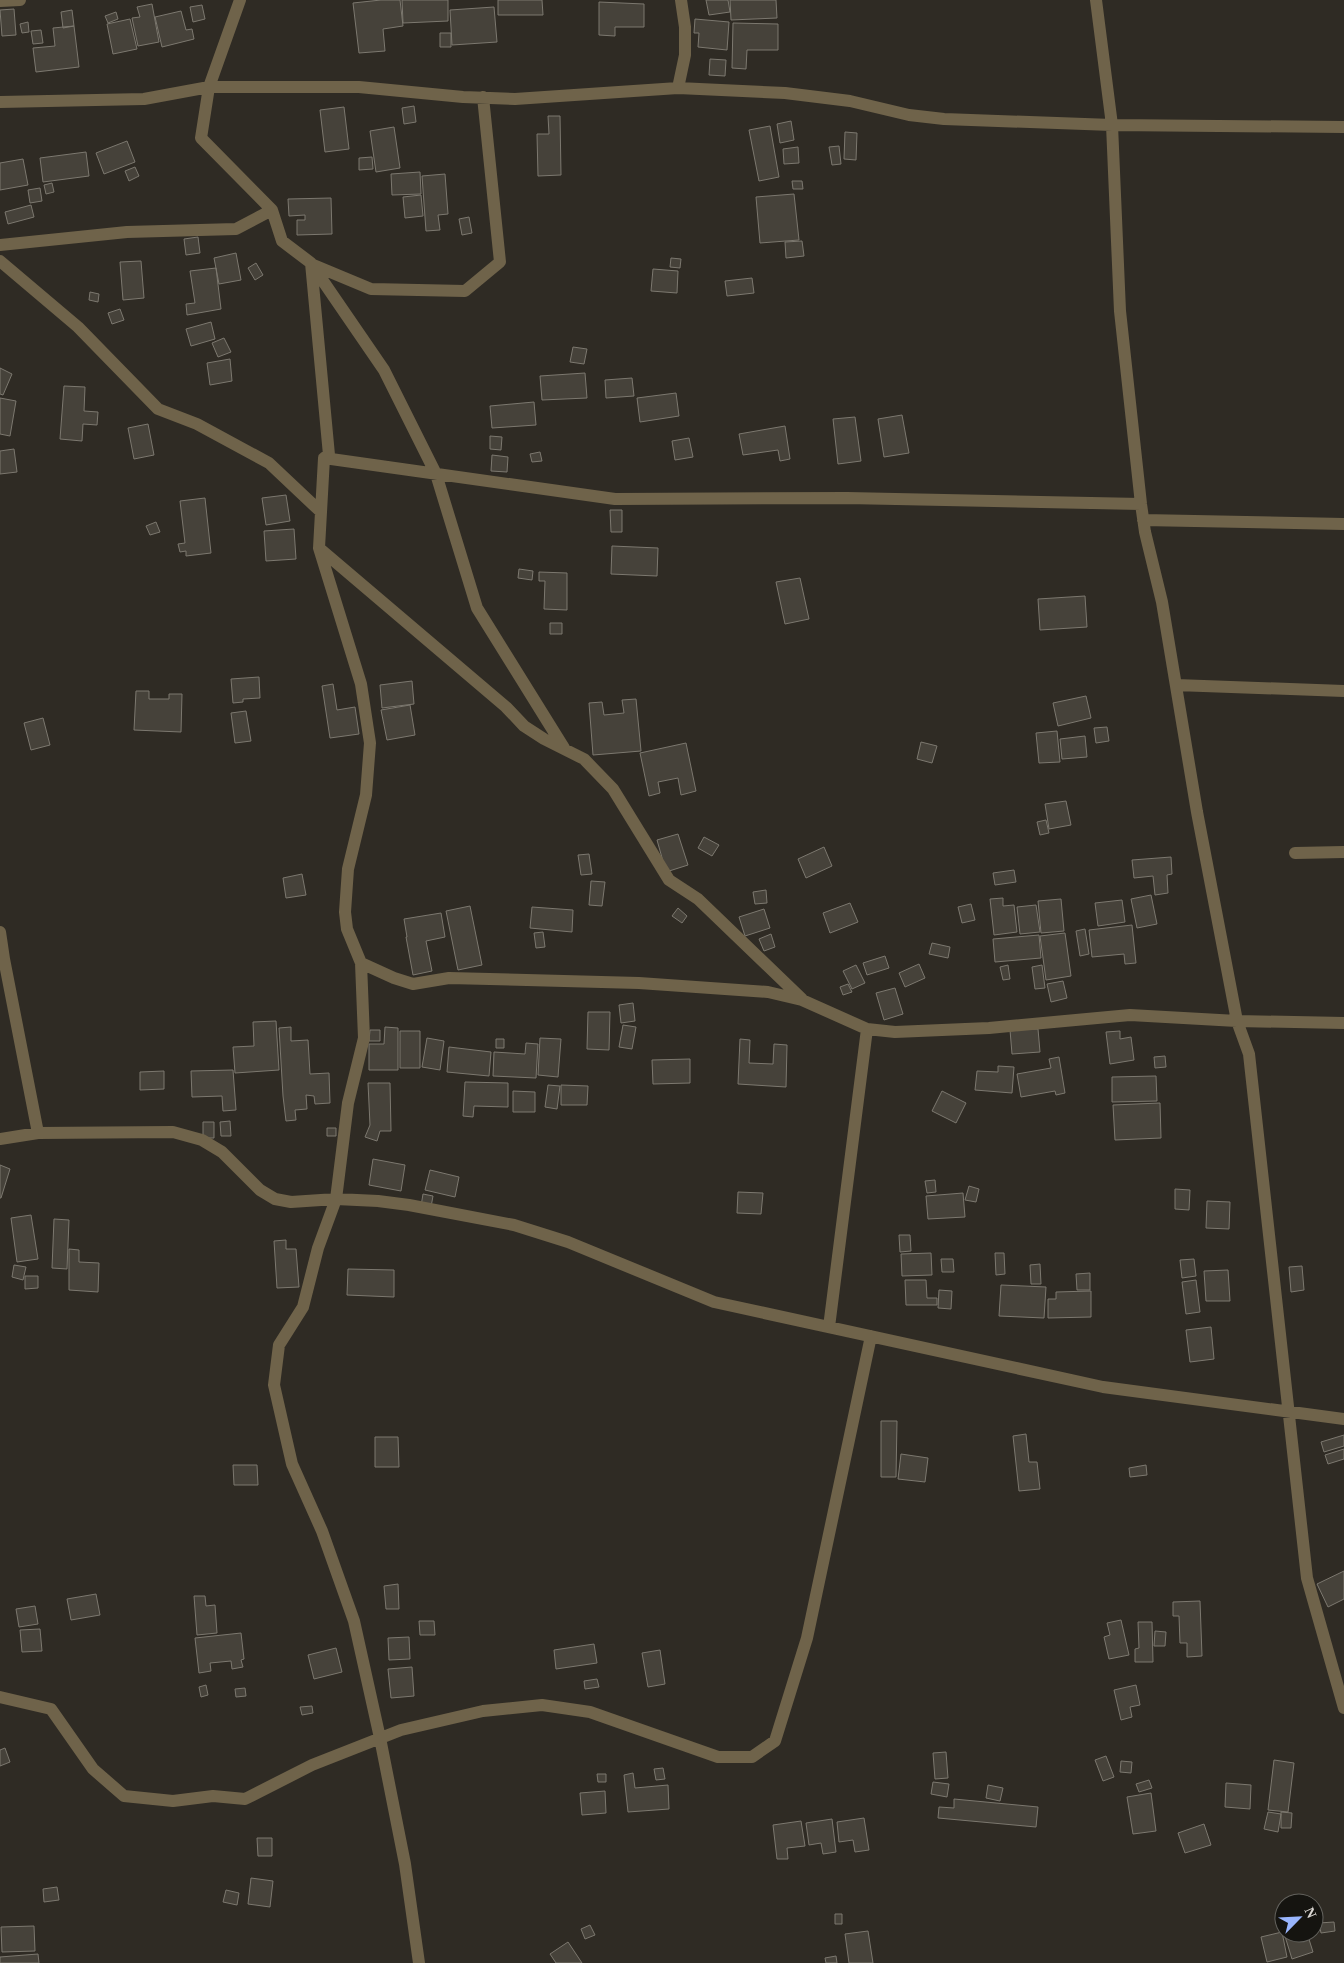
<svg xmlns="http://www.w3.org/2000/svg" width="1344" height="1963" font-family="'Times New Roman',serif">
<rect width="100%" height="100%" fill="#2f2b24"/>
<path fill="#46423a" stroke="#7c786f" d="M381,0H400L403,26L383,29L385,51L359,53L353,3Z
M402,0H448V21L403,23Z
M498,0H542L543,15H498Z
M706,0H728L730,12L709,15Z
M730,0H776L777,18L731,20Z
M599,2L644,4V27H615V36L599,35Z
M152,4L159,42L138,46L132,18L140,17L137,7Z
M202,5L205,19L193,22L190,7Z
M494,7L497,42L452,45L450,10Z
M14,9L16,35L2,36L0,10Z
M72,10L74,26L63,28L61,12Z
M181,11L186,30L192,29L194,39L162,47L155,17Z
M116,12L118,19L108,23L105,16Z
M130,19L137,49L113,54L107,24Z
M695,19L729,22L727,50L698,47L699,33H694Z
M28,22L29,32L22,33L20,24Z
M733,23L778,24V50H747L746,69L732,68Z
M74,26L79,67L36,72L33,48L55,46L53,28Z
M41,30L43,43L33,44L31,31Z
M440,33H451V47H440Z
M710,59L726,60L725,76L709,75Z
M414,106L416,122L404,124L402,108Z
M344,107L349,149L325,152L320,110Z
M548,116H560L561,175L538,176L537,134H549Z
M791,121L794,140L780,143L777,124Z
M770,126L779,177L759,181L749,130Z
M394,127L400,168L376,172L370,131Z
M845,132L857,133L856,160L844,159Z
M127,141L135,162L104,174L96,153Z
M839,146L841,164L832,165L829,147Z
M798,147L799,163L784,164L783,149Z
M86,152L89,176L43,182L40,158Z
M372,157L373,169L359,170V158Z
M23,159L28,185L0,190V163Z
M135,167L139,176L129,181L125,171Z
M420,172L421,194L392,195L391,174Z
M445,174L448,214L438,215L440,230L426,231L422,176Z
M792,181H802L803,189H793Z
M52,183L54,192L46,194L44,185Z
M40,188L42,201L30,203L28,190Z
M794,194L799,240L760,243L756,197Z
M421,195L423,216L405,218L403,197Z
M331,198L332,234L297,235V220H305V215L289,216L288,199Z
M31,205L34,217L8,224L5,212Z
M469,217L472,233L462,235L459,219Z
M198,237L200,253L186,255L184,239Z
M802,241L804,256L786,258L785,242Z
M236,253L241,280L219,284L214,258Z
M671,258L681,259L680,268L670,267Z
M141,261L144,298L123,300L120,262Z
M256,263L263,275L255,280L248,268Z
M216,268L221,309L187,315L186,304L195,303L190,271Z
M653,269L678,271L677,293L651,291Z
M752,278L754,293L727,296L725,281Z
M90,292L99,294L98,302L89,300Z
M120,309L124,320L112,324L108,313Z
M211,322L215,339L191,346L186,329Z
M224,338L231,352L218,357L212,343Z
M573,347L587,349L584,364L570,362Z
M230,359L232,381L210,385L207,363Z
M0,368L12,374L3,395L0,394Z
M585,373L587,398L542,400L540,376Z
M632,378L634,396L606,398L605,380Z
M64,386L85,387L84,411L98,412L97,425L83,424L82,441L60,439Z
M676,393L679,416L640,422L637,398Z
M0,398L16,401L10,436L0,434Z
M534,402L536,425L492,428L490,406Z
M902,415L909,453L884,457L878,419Z
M855,417L861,461L838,464L833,419Z
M148,424L154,455L134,459L128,428Z
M785,426L790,459L780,461L778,450L743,455L739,434Z
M490,436L502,437L501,450L490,449Z
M689,438L693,457L675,460L672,441Z
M14,449L17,472L0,474V451Z
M540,452L542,461L532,462L530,454Z
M492,455L508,457L507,472L491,471Z
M286,495L290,521L266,525L262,498Z
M205,498L211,553L186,556V551L180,552L178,544L185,543L180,501Z
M610,510H622V532H611Z
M156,522L160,532L150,535L146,526Z
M294,529L296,559L266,561L264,531Z
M612,546L658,548L657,576L611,574Z
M519,569L533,571L532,580L518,578Z
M539,572L567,573V610L544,609L545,581H539Z
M800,578L809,619L785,624L776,582Z
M1085,596L1087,627L1040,630L1038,599Z
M550,623H562V634H550Z
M259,677L260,698L243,699V702L233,703L231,679Z
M412,681L414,704L382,708L380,685Z
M333,684L337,710L355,707L359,734L330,738L322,686Z
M136,691H149V699H169V694H182L181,732L134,730Z
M1086,696L1091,718L1058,726L1053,703Z
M636,699L641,751L593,755L589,703L602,702L604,715L624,713L622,700Z
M410,705L415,735L387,740L381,710Z
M246,711L251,741L235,743L231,713Z
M43,718L50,745L31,750L24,723Z
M1107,727L1109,741L1096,743L1094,728Z
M1057,731L1060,762L1039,763L1036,733Z
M1085,736L1087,757L1062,759L1060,739Z
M921,742L937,746L932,763L917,759Z
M686,743L696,791L681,795L678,778L658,782L660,793L649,796L640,753Z
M1066,801L1071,825L1049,829L1045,804Z
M1046,820L1049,833L1040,835L1037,822Z
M678,834L688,865L666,872L657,840Z
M704,837L719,845L712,856L698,848Z
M824,847L832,866L806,878L798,859Z
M589,854L592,874L581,875L578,855Z
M1171,857L1172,874L1167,875L1168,893L1155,895L1153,876L1134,878L1132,860Z
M1014,870L1016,882L995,885L993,873Z
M302,874L306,895L286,898L283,878Z
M591,881L605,882L602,906L589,905Z
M766,890L767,903L755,904L753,892Z
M1151,895L1157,924L1137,928L1131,899Z
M1003,898V906L1014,905L1017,932L994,935L990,899Z
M1061,899L1064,931L1041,933L1038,901Z
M1122,900L1125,922L1098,926L1095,903Z
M850,903L858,922L830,933L823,913Z
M971,904L975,920L962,923L958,907Z
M1036,905L1040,932L1020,934L1017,907Z
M470,906L482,965L458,970L446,911Z
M532,907L573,910L572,932L530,928Z
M678,908L687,916L682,923L672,916Z
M764,909L770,928L745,936L739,917Z
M441,913L445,937L426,941L432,971L413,975L406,937H407L404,919Z
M1132,925L1136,963L1125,964L1124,954L1092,957L1089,930Z
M1085,929L1089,954L1080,956L1076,931Z
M543,932L545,947L536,948L534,933Z
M1065,933L1071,976L1046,980L1040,936Z
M771,934L775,947L764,951L759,939Z
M1039,935L1041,958L995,962L993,939Z
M932,943L950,947L948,958L929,954Z
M885,956L889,968L867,975L863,963Z
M919,964L925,978L905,987L899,973Z
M856,965L865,983L852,989L843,971Z
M1008,965L1010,979L1003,980L1000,967Z
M1042,965L1045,988L1035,989L1032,967Z
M1063,981L1067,998L1051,1002L1047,984Z
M848,984L852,992L843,995L840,987Z
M895,988L903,1014L884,1020L876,993Z
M633,1003L635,1021L621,1023L619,1005Z
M588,1012H610L609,1050L587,1049Z
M276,1021L279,1070L235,1073L233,1047L254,1046L253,1022Z
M623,1025L636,1027L632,1049L619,1047Z
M291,1027V1041L308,1040L310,1074L329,1073L330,1103L315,1104L314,1096L306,1095L307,1109L295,1110L296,1120L286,1121L283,1096L279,1028Z
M385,1027L398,1028V1070H369V1044H384Z
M1038,1029L1040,1052L1012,1054L1010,1030Z
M370,1030H380V1041H369Z
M400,1031H420V1068H400Z
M1120,1031V1039L1131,1037L1134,1060L1110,1064L1106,1032Z
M427,1038L444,1041L440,1070L422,1067Z
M540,1038L561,1039L558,1077L538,1075Z
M496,1039H504V1048H496Z
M740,1039L750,1040L749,1063L773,1064L774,1044L787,1045L786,1087L738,1084Z
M526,1043L538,1044L536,1078L493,1076L494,1052L525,1054Z
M449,1047L491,1052L489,1076L447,1072Z
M1165,1056L1166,1067L1155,1068L1154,1057Z
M1059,1057L1065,1093L1056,1095L1055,1091L1021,1097L1017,1074L1051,1068L1049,1059Z
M690,1059V1083L653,1084L652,1060Z
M998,1066L1014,1067L1012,1093L975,1090L977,1071L998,1072Z
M233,1070L236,1110L223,1111L222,1096L192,1097L191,1071Z
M164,1071V1089L140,1090V1072Z
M1156,1076L1157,1101L1112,1102V1077Z
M465,1082L508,1083V1107L474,1106L473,1117L463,1116Z
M368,1083H390L391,1131H380L377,1141L365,1137L370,1125Z
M548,1085L560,1086L557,1109L545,1107Z
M561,1085L588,1086L587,1105H561Z
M513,1091L535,1092V1112H513Z
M942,1091L966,1103L956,1123L932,1111Z
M1160,1103L1161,1138L1115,1140L1113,1105Z
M230,1121L231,1136H221L220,1122Z
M203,1122H214V1138H203Z
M327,1128H336V1136H327Z
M373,1159L405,1165L401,1191L369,1185Z
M0,1165L10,1169L1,1198H0Z
M430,1170L459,1177L455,1197L425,1190Z
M935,1180L936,1192L927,1193L925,1181Z
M969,1186L979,1189L976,1202L965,1200Z
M1175,1189L1190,1190L1189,1210L1175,1209Z
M738,1192L763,1193L761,1214L737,1213Z
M963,1193L965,1217L928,1219L926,1196Z
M423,1194L433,1196L431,1207L421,1206Z
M1207,1201L1230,1202L1229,1229L1206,1228Z
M31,1215L38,1259L17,1262L11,1218Z
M54,1219L69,1220L67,1269L52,1268Z
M899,1235H910L911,1251L900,1252Z
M286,1240V1249H296L299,1287L277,1288L274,1241Z
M69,1249L79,1250V1262L99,1263L98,1292L69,1290Z
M931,1253L932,1275L902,1276L901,1254Z
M995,1253H1004L1005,1274L996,1275Z
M941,1259H953L954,1272H942Z
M1194,1259L1196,1276L1182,1278L1180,1260Z
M1040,1264L1041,1284H1031L1030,1265Z
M14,1265L26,1267L23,1280L12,1277Z
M1302,1266L1304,1290L1291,1292L1289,1267Z
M348,1269L394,1270V1297L347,1295Z
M1228,1270L1230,1301H1206L1204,1271Z
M1090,1273V1290H1077L1076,1274Z
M25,1276H38V1288L25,1289Z
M905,1280H926L927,1298H937V1305H906Z
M1196,1280L1200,1312L1186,1314L1182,1282Z
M1001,1285L1046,1287L1044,1318L999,1316Z
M939,1290L952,1291L951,1309L938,1308Z
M1091,1291V1317L1048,1318V1299H1056V1292Z
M1211,1327L1214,1359L1190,1362L1186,1330Z
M881,1421H897L896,1477H881Z
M1026,1434L1029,1462H1037L1040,1489L1019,1491L1013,1436Z
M1344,1435V1446L1324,1452L1321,1442Z
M375,1437H398L399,1467H375Z
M1344,1449V1459L1328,1464L1325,1455Z
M901,1454L928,1458L925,1482L898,1479Z
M233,1465H257L258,1485H234Z
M1146,1465L1147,1475L1130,1477L1129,1468Z
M1344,1571V1599L1328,1607L1317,1584Z
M398,1584L399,1609H386L384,1586Z
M96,1594L100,1615L71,1620L67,1599Z
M194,1596H205L206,1606L215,1605L217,1633L197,1635Z
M1200,1601L1202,1656L1187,1657V1643H1180L1179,1616H1173V1602Z
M35,1606L38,1624L19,1627L16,1609Z
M1121,1620L1129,1655L1109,1659L1104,1637L1110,1635L1107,1623Z
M419,1621H434L435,1635H420Z
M1138,1622H1152L1153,1662H1135V1649L1139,1648Z
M40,1629L42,1651L22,1652L20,1630Z
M1155,1631L1166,1632L1165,1646H1154Z
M241,1633L244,1659L241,1660L243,1667L232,1669L231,1661L210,1663L211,1671L199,1673L195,1638Z
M409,1637L410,1659L389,1660L388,1638Z
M594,1644L597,1663L556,1669L554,1650Z
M336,1648L342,1672L314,1679L308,1655Z
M660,1650L665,1684L648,1687L642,1653Z
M412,1667L414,1696L391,1698L388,1669Z
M597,1679L599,1687L585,1689L584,1681Z
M206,1685L208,1695L201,1697L199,1687Z
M1136,1685L1140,1705L1130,1707L1132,1717L1121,1720L1114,1690Z
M245,1688L246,1696L236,1697L235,1689Z
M312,1706L313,1713L302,1715L300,1707Z
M5,1748L10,1762L0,1766V1750Z
M946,1752L948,1778L935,1779L933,1753Z
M1106,1756L1114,1777L1103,1781L1095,1760Z
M1274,1760L1294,1763L1288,1812L1268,1810Z
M1121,1761L1132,1762L1131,1773L1120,1772Z
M663,1768L665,1779L656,1780L654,1769Z
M633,1773L635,1788L668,1785L669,1809L628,1812L624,1775Z
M597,1774H606V1782H598Z
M1149,1780L1152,1788L1139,1792L1136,1784Z
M933,1782L949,1784L947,1797L931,1794Z
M1226,1783L1251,1785L1250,1809L1225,1807Z
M988,1785L1003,1788L1000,1801L986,1798Z
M605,1791L606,1813L582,1815L580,1793Z
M1151,1793L1156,1831L1133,1834L1127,1797Z
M954,1799L1038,1807L1036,1827L938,1818L939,1807L954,1808Z
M1268,1812L1281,1814L1278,1832L1264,1829Z
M1281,1812L1292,1813L1291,1828H1281Z
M864,1818L869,1850L855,1852L853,1840L839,1842L837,1822Z
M832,1819L836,1852L823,1854L821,1843L809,1845L806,1823Z
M801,1821L805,1846L787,1848L788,1859H777L773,1825Z
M1204,1824L1211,1845L1185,1853L1178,1833Z
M257,1838H272V1856H258Z
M251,1878L273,1881L270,1907L248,1904Z
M57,1887L59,1900L44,1902L43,1889Z
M226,1890L239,1893L237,1905L223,1902Z
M835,1914H842V1924H835Z
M1334,1922L1335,1931L1321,1933L1319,1923Z
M590,1925L595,1935L585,1939L581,1929Z
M34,1926L35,1951L2,1952L1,1927Z
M868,1931L873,1963H849L845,1934Z
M1282,1932L1287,1957L1267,1962L1261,1937Z
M1284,1933H1307L1313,1952L1292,1959Z
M568,1942L582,1963H556L550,1954Z
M38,1954L39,1963H0V1957Z
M836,1956L837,1963H826L825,1958Z"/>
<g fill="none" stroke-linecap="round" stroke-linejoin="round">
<path stroke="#6f634a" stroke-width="12" d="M240,0L209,87L201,138L272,210
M1096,0L1112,125L1120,311L1141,504L1145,532L1162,602L1197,812L1237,1021L1344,1023
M0,1L20,0
M678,88L685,55V27L681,0
M0,102L144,99L209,87H359L463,97L515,99L678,88L785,93L850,101L909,115L944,119L1112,125L1344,127
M0,245L127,232L236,229L272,210L282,241L311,263L329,455L324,458L319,548L361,684L370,743L366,795L348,869L345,912L347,929L361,963L364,1038L348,1103L336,1199L318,1248L303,1307L279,1345L274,1385L292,1464L322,1531L354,1621L380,1738L405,1864L419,1963
M0,261L78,327L158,409L197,424L269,463L321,512
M311,264L371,289L465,291L500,262L483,97
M312,265L384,370L436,474L477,608L564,748
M324,458L615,499L847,498L1141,504
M1143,520L1344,524
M319,548L506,707L524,726L544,739L584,759L613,789L669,880L698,899L802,999
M1176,685L1344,691
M1295,853L1344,852
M0,932L4,959L38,1133
M361,963L394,978L413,984L449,978L639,983L768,992L802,1000L867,1029L895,1032L989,1028L1130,1015L1237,1021L1249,1054L1307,1578L1344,1708
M0,1139L38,1133L173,1132L202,1140L222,1152L260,1190L275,1199L291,1202L336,1199L378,1201L409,1205L514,1225L568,1242L714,1302L1103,1387L1344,1419
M829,1327L867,1029
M0,1697L51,1709L93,1769L124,1796L173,1801L213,1796L245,1799L312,1765L401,1730L483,1711L542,1705L590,1712L718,1757H752L775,1741L807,1638L871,1336"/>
</g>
<g transform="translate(1299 1918) rotate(66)"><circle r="24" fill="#151410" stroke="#63625d"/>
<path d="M0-4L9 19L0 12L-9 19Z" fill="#99b5fd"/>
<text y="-8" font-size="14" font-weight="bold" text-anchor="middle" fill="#d9d6d1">N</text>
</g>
</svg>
